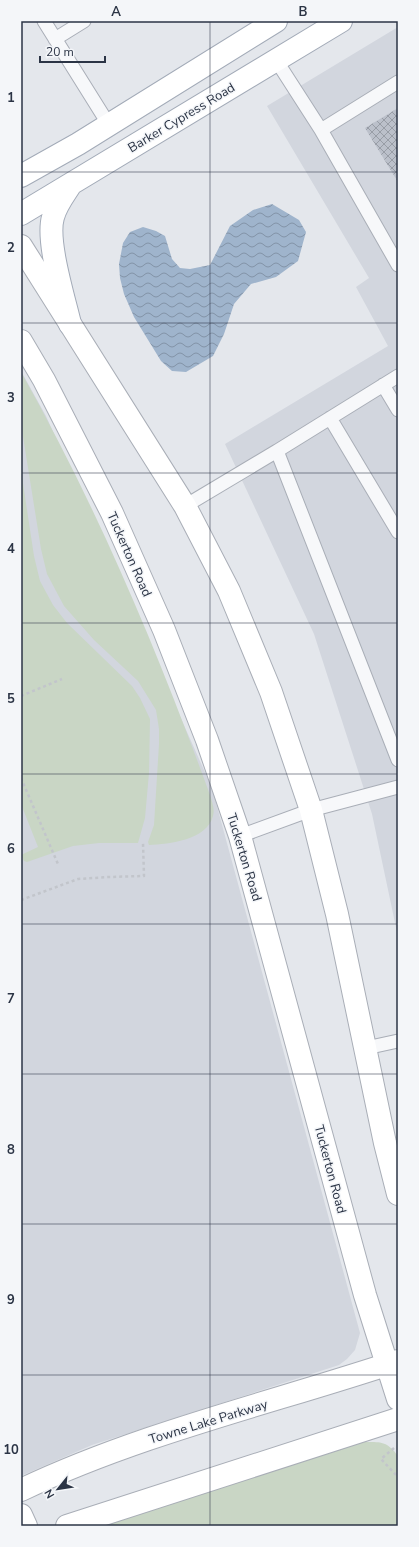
<svg xmlns="http://www.w3.org/2000/svg" width="419" height="1547" font-family="'Nunito Sans',sans-serif">
<defs>
<pattern id="water-waves" width="16" height="10" patternUnits="userSpaceOnUse"><rect width="16" height="10" fill="#9fb4cc"/><path d="M0 5q4-4 8 0t8 0" fill="none" stroke="#8293a7"/></pattern>
<pattern id="building-cross-hatch" width="8" height="8" patternUnits="userSpaceOnUse"><rect width="8" height="8" fill="#bbc0ca"/><path d="M0 0l8 8M0 8l8-8" fill="none" stroke="#989da6"/></pattern>
</defs>
<rect width="100%" height="100%" fill="#e4e7ec"/>
<path fill="#d2d6de" d="M398,27V937L372,814L314,634L225,444L388,346L356,287L369,278L267,106Z
M21,371L46,416L212,788L360,1333L355,1350L347,1359L339,1365L92,1445L21,1476Z"/>
<path fill="#c9d6c5" d="M21,372C97,507 157,649 210,795C212,802 215,809 213,816C207,840 169,844 149,845L148,842L154,825L159,744V729L156,710L138,681L94,640L64,606L47,574L41,549L21,424Z
M21,470L34,556L40,581L53,605L67,623L132,686L140,698L150,719L149,773L145,818L138,843H99L73,846L27,862L24,861L21,855L38,847L21,804Z
M364,1442C381,1442 387,1441 398,1456V1526H101Z"/>
<path fill="url(#water-waves)" d="M272,204L299,220L306,232L298,261L276,277L251,284L234,304L224,334L213,356L186,372L172,371L161,361L134,317L124,294L120,278L119,264L123,243L130,232L143,227L156,231L165,236L172,259L180,268L190,269L210,265L230,226L253,210Z"/>
<path fill="url(#building-cross-hatch)" d="M398,108V182L365,128Z"/>
<g fill="none" stroke-linecap="round" stroke-linejoin="round">
<g stroke="#a9aeb7" stroke-width="15">
<path id="lane" d="M44,21L109,125
M55,39L84,21
M276,60L321,130L398,82
M321,130L398,265
M383,385L398,410
M330,418L398,532
M277,451L398,376
M185,506L277,451L398,760
M240,836L311,810L398,787
M366,1048L398,1041"/>
</g>
<g stroke="#a9aeb7" stroke-width="24">
<path id="secondary" d="M21,246L185,506L229,591L271,692L311,810L337,914L385,1143L398,1194
M21,341L44,380L112,513L164,630L207,740L240,836L365,1295L398,1399
M21,1490C141,1433 272,1403 398,1361
M21,1515L26,1526
M67,1526L398,1419"/>
</g>
<g stroke="#a3abb8" stroke-width="24">
<path id="primary" d="M21,176L78,144L276,21
M21,214L341,21
M70,324C64,298 46,241 53,217C56,205 64,195 71,184"/>
</g>
<path stroke="#c2c5cb" stroke-width="2.5" stroke-dasharray="3 3" stroke-linecap="butt" d="M21,696L62,679
M21,778L58,864
M21,900L78,879L109,877L144,876L143,843
M394,1448L381,1459L398,1477"/>
<use href="#lane" stroke="#f7f8fa" stroke-width="13"/>
<use href="#secondary" stroke="#fff" stroke-width="22"/>
<use href="#primary" stroke="#fff" stroke-width="22"/>
</g>
<path fill="none" stroke="#2b3445" stroke-width="1" stroke-opacity="0.55" d="M210,21V1526M21,172H398M21,323H398M21,473H398M21,623H398M21,774H398M21,924H398M21,1074H398M21,1224H398M21,1375H398"/>
<g text-anchor="middle" stroke-width="3" stroke-linejoin="round" paint-order="stroke">
<g font-size="13" fill="#2b3445" stroke="#f4f6f9">
<text transform="translate(181 117) rotate(-31)" y="5">Barker Cypress Road</text>
<text transform="translate(130 554) rotate(66)" y="5">Tuckerton Road</text>
<text transform="translate(245 857) rotate(73)" y="5">Tuckerton Road</text>
<text transform="translate(331 1169) rotate(75)" y="5">Tuckerton Road</text>
<text transform="translate(208 1421) rotate(-17)" y="5">Towne Lake Parkway</text>
</g>
</g>
<rect width="419" height="1547" fill="none" stroke="#f4f6f9" stroke-width="44"/>
<g transform="translate(58 1489) rotate(240)" stroke="#f4f6f9" stroke-width="3" paint-order="stroke">
<path d="M0-3L7 15L0 10L-7 15Z" fill="#2b3445"/>
<text y="-6" font-size="11" font-weight="bold" text-anchor="middle" fill="#2b3445">N</text>
</g>
<path d="M40 56v6h65v-6" fill="none" stroke="#2b3445" stroke-width="2"/>
<text x="46" y="56" font-size="12" fill="#2b3445" stroke="#f4f6f9" stroke-width="3" paint-order="stroke">20 m</text>
<rect x="22" y="22" width="375" height="1503" fill="none" stroke="#2b3445" stroke-width="1.5"/>
<g font-size="13" text-anchor="middle" font-weight="bold" fill="#2b3445">
<text x="116" y="16">A</text>
<text x="303" y="16">B</text>
<text x="11" y="102">1</text>
<text x="11" y="252">2</text>
<text x="11" y="402">3</text>
<text x="11" y="553">4</text>
<text x="11" y="703">5</text>
<text x="11" y="853">6</text>
<text x="11" y="1003">7</text>
<text x="11" y="1154">8</text>
<text x="11" y="1304">9</text>
<text x="11" y="1454">10</text>
</g>
</svg>
